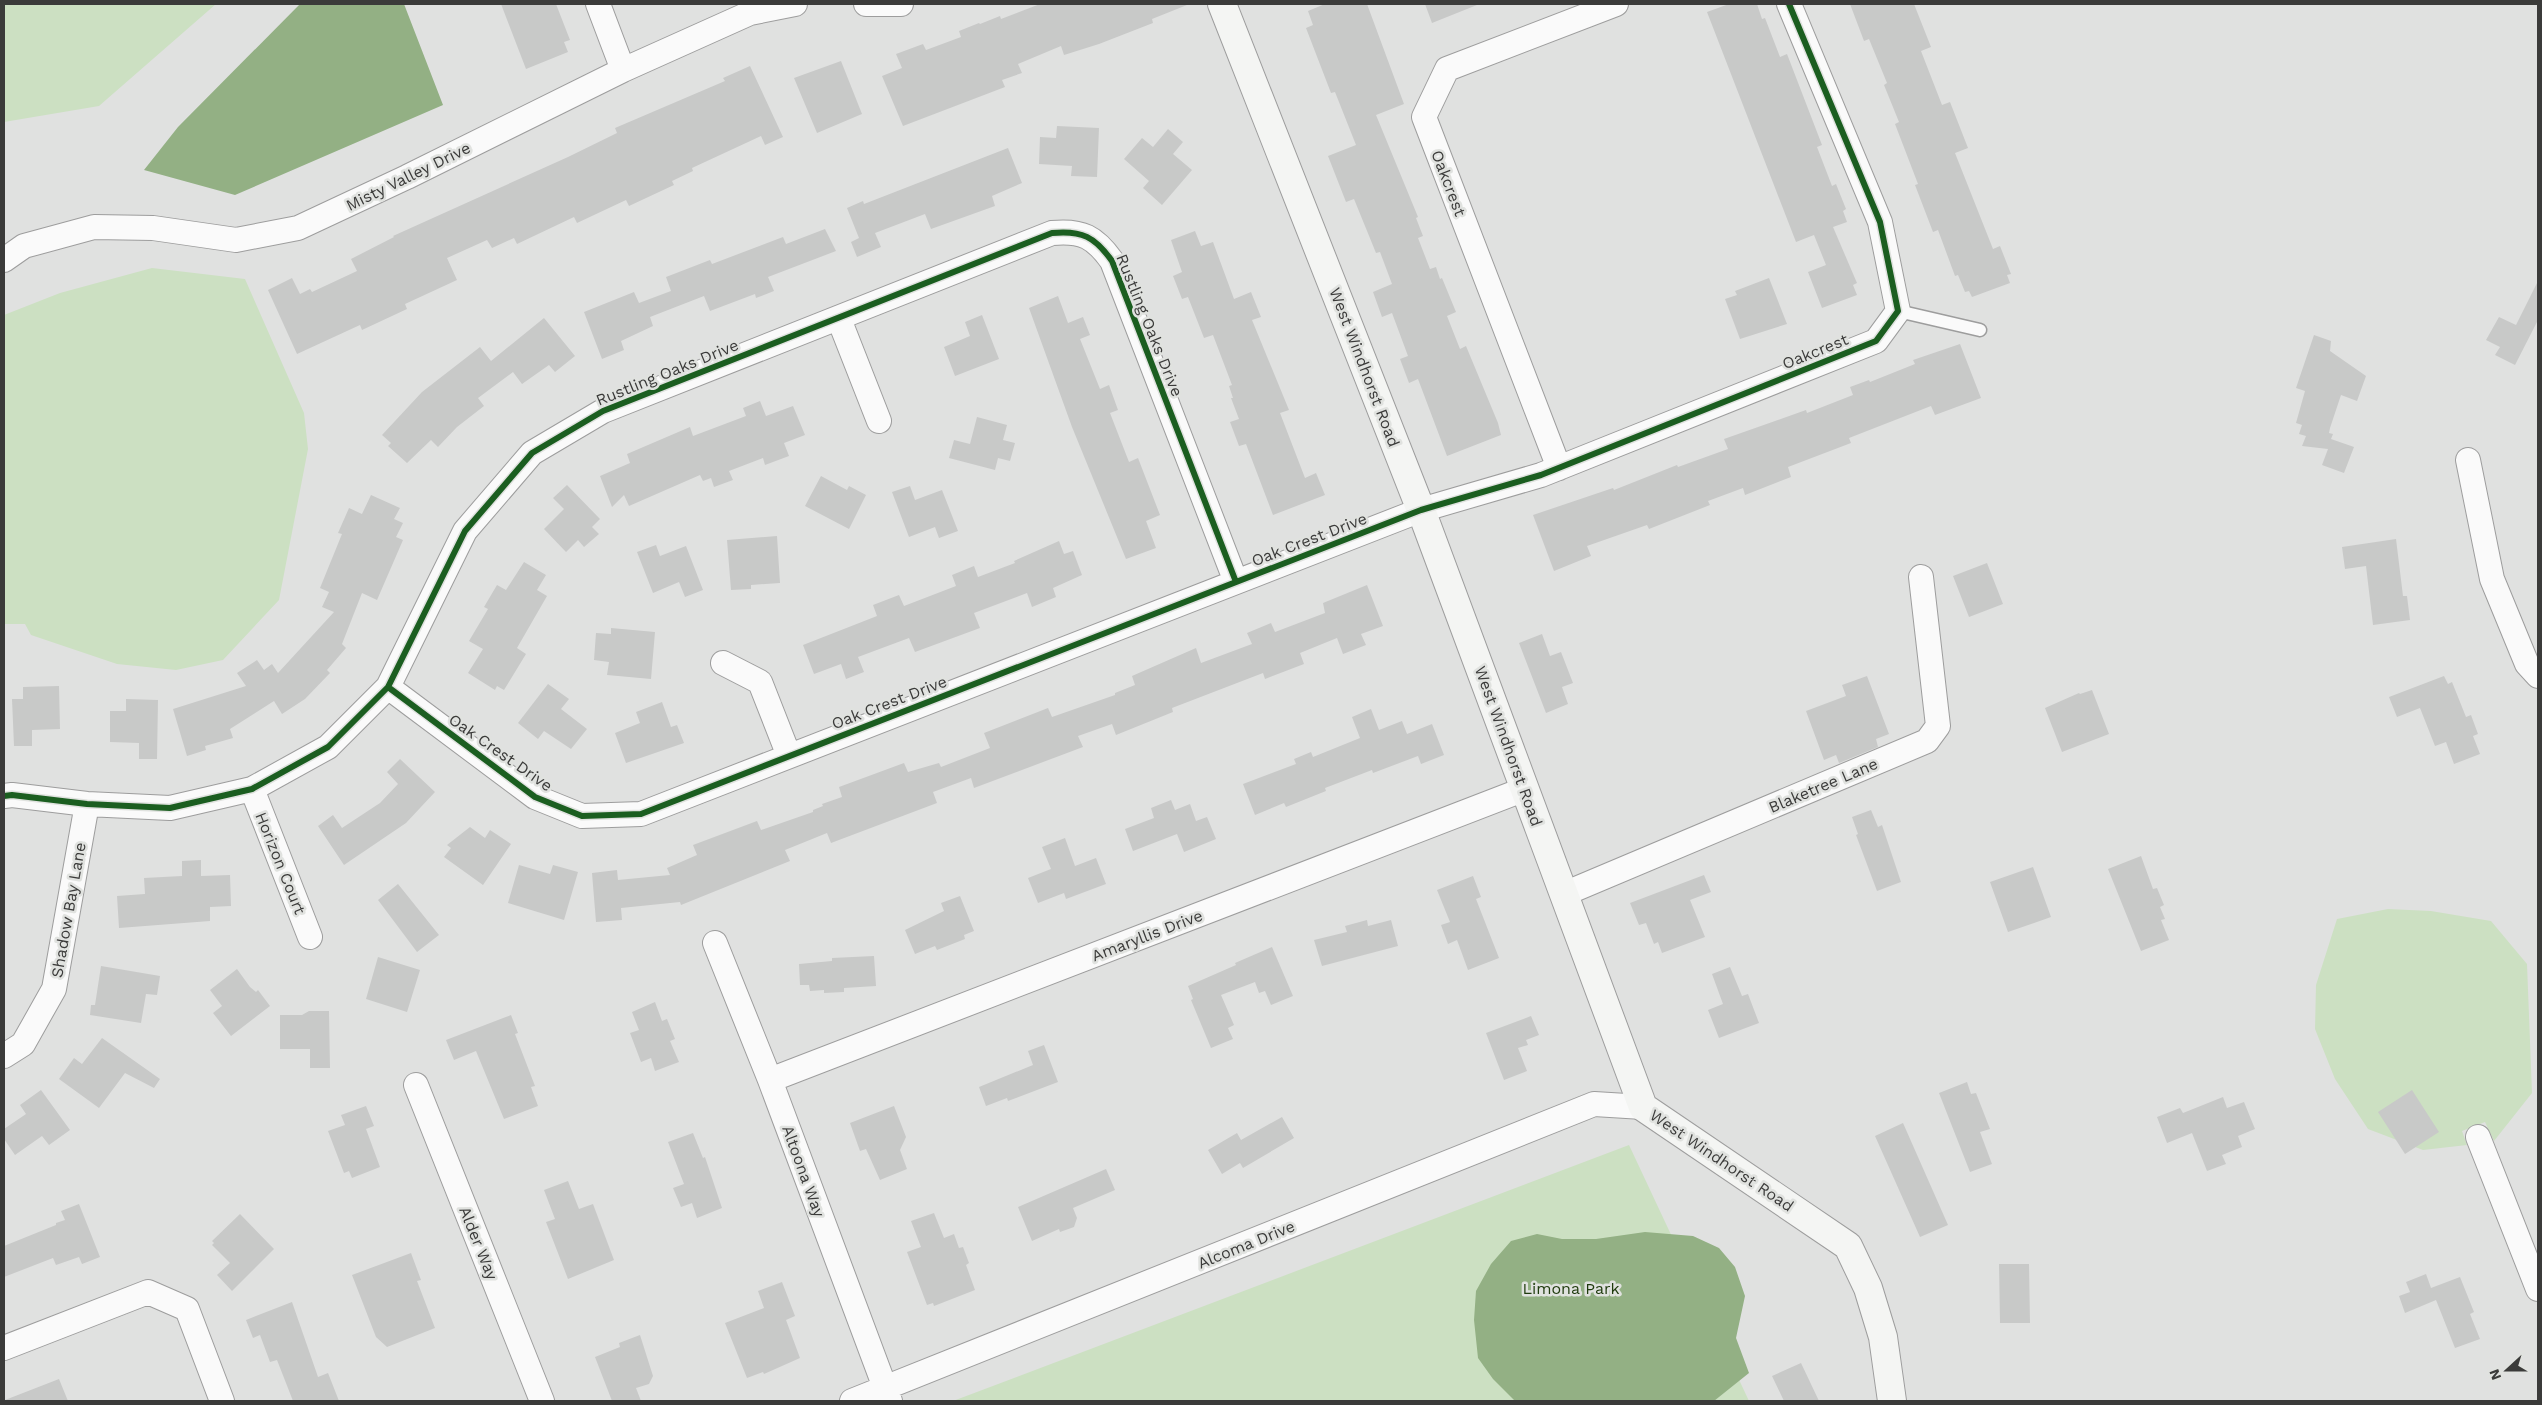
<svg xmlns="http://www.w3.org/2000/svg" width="2542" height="1405" font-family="'Work Sans',sans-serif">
<rect width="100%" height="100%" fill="#e0e1e0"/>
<path fill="#cce0c2" d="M4,4H216L99,106L4,122Z
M152,268L245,279L304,413L308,449L279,600L223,660L176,670L117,664L31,635L25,624H4V315L60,293Z
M2388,909L2431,911L2491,921L2527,964L2532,1093L2494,1141L2485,1122L2462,1131L2467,1145L2423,1150L2368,1129L2335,1079L2315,1029L2316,985L2337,919Z
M1629,1145L1749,1401H953Z"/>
<path fill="#93b084" d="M300,4H404L443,105L235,195L144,170L178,127Z
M1645,1232L1693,1236L1719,1248L1735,1267L1745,1296L1736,1338L1749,1373L1714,1401H1515L1493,1379L1478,1358L1474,1320L1476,1291L1491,1264L1511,1241L1537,1234L1562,1239H1596Z"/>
<path fill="#c8c9c8" d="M501,4H556L570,40L564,42L568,52L526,69Z
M1040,4L1187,5L1152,19L1153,23L1099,44L1064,55L1061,46L1018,64L1022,73L1002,80L1005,87L903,126L882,76L902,68L896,54L923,44L926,50L961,37L959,31L979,23L980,24L1000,16L1001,19Z
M1325,4H1367L1404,104L1376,115L1418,217L1416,218L1423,236L1418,238L1430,269L1436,267L1440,279L1442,278L1456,312L1447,316L1460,349L1466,346L1498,423L1501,435L1447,456L1418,379L1409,383L1400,359L1408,356L1392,313L1382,317L1373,292L1392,284L1380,252L1376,253L1354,199L1346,202L1328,156L1356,145L1335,92L1331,93L1306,28L1313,25L1308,11Z
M1425,4H1477V5L1432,23Z
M1729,4H1757L1762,19L1765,18L1780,57L1787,54L1822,145L1817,147L1832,186L1836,184L1846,209L1843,211L1847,222L1833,227L1857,283L1853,285L1857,295L1822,308L1808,272L1826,265L1814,235L1796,242L1707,12Z
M1850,4H1914L1931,47L1921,51L1942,105L1950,102L1968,148L1955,153L1993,249L2000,246L2011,274L2007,275L2010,283L1972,297L1969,291L1965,292L1958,275L1955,276L1938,230L1933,232L1915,185L1918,184L1895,124L1899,122L1884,85L1887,83L1869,39L1864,41Z
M841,61L862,114L817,133L794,78Z
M750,66L783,137L765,145L761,136L733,149L692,168L693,171L672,181L674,185L629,206L626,200L577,223L574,217L517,244L514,238L492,248L487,240L447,258L457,280L405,304L407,309L362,330L360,325L297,354L268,290L292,278L300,294L310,289L312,292L357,271L351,259L394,237L393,236L568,157L617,133L615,128L725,81L723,78Z
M1057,126L1099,128L1097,177L1071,176L1072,166L1039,164L1040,137L1056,138Z
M1168,129L1183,142L1173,154L1192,170L1162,205L1143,188L1149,181L1124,159L1142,138L1153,147Z
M1008,148L1022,183L992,196L995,206L931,229L925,214L875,233L881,247L857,257L851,242L859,238L847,208L863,201L864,204Z
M825,229L836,251L768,277L774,291L756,298L755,294L710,311L704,296L650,317L653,326L621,341L624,350L602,359L584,312L634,292L639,303L671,291L666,277L710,260L712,264L783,237L786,244Z
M1195,231L1201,246L1213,242L1234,299L1251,292L1261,317L1252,320L1289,410L1280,413L1305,478L1316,473L1325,495L1273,515L1246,444L1239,446L1230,422L1239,419L1231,398H1233L1229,386L1232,385L1213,335L1204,338L1188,297L1182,299L1173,276L1182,272L1171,240Z
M1769,278L1787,324L1740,339L1725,299L1737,295L1735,291Z
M2538,281V320L2515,365L2495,355L2500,347L2486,340L2499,317L2516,325Z
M1058,296L1068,323L1083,317L1090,335L1080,339L1100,389L1109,385L1118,410L1110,413L1129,462L1138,458L1160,515L1146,521L1156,548L1126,559L1072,427L1029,308Z
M982,315L999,359L955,376L944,347L970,336L965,322Z
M544,318L575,356L555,372L549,365L522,384L513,372L478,398L484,406L457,427L438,447L431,440L407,463L388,446L391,443L382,435L422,392L480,347L491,361Z
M2314,335L2331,341L2330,351L2366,376L2357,401L2341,395L2330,428L2329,433L2333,434L2331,439L2354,447L2344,473L2322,465L2328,449L2302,446L2306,436L2299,434L2302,425L2296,423L2305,391L2296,388Z
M1960,344L1981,398L1935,415L1931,406L1849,438L1851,443L1788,467L1791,477L1745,495L1743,488L1708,501L1710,505L1649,529L1647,525L1587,546L1591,556L1554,571L1533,515L1613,488L1614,490L1677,465L1678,467L1728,449L1724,439L1806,410L1807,413L1853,395L1850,387L1869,380L1870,382L1915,364L1913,360Z
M760,401L766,416L793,406L805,435L784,443L789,456L765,465L763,458L729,471L733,480L714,487L711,478L703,481L700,475L629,506L624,495L612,507L600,476L630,463L627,454L690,427L693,436L746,416L743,408Z
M977,417L1007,425L1003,440L1015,443L1010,461L998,458L995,470L949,458L954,440L970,444Z
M821,476L847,490L849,486L866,495L849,529L805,506Z
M567,485L600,519L592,527L599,534L584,547L578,540L566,552L544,529L564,509L553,498Z
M910,486L915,500L942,490L958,531L939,538L935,527L909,537L892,492Z
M371,495L400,508L394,519L403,523L396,537L403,540L377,600L362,593L342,644L346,648L327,670L330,673L305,699L282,714L274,701L230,729L233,738L205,746L206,750L187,756L173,709L246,686L237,673L257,660L264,670L272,664L278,673L334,612L322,607L329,592L320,588L342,534L338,533L349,508L362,514Z
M777,536L780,583L751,585V589L731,590L727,540Z
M2396,539L2403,596H2407L2410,620L2373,625L2366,566L2345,569L2342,547Z
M1059,541L1064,554L1073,551L1082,575L1053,588L1056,597L1032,607L1027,593L974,613L980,628L915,652L909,638L858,657L864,672L846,679L841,664L814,674L803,645L877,616L873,605L899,595L904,606L956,586L952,575L974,566L978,577L1015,563L1014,561Z
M656,545L660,556L686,546L703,590L685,597L679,582L653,593L637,552Z
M524,562L546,575L537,590L547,596L517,648L526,654L504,690L497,686L495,690L468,673L483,649L469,641L488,609L484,607L497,585L506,590Z
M1987,563L2003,604L1969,617L1953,576Z
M1367,585L1383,626L1361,634L1366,645L1343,654L1337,638L1300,653L1304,664L1265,679L1263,673L1172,708L1173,712L1116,735L1112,724L1078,736L1083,747L974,788L971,778L933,792L937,803L831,843L827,833L785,850L790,861L681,905L680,902L621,908L622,920L596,922L592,873L617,870L618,880L670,875L667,868L697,855L693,845L757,821L761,830L813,812V810L823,806L822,804L842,797L839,787L904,763L908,772L939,763L941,767L990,748L984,733L1048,708L1052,717L1115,695V693L1135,685L1132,676L1196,648L1201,663L1252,644L1247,633L1271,623L1275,632L1325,613L1323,603Z
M611,628L655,632L651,679L607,675L609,662L594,660L596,633L611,634Z
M1542,634L1550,656L1561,652L1573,683L1562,687L1568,704L1546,713L1519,643Z
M1867,676L1889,734L1876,739L1878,747L1839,763L1836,755L1824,760L1806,711L1846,696L1842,685Z
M2444,676L2448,684L2452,682L2466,717L2471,715L2478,734L2473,736L2480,754L2454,764L2446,742L2435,746L2420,708L2397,717L2389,697Z
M548,684L569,699L561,709L587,729L571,749L544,731L538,739L518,723Z
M59,686L60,729L32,730V746H14L12,699H23V687Z
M2092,690L2109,734L2062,752L2045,708L2079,693L2080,694Z
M126,699L158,700L157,759H139V743L110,742V711H126Z
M662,702L671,727L677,725L684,743L626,763L615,733L640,723L636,712Z
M1371,709L1379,730L1402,721L1407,734L1432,724L1444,755L1421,764L1418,756L1373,773L1372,770L1325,788L1326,791L1286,807L1284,803L1255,815L1243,784L1296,764L1294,759L1311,752L1313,757L1360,738L1352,717Z
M400,759L435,792L406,823L344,865L318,826L333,815L342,828L380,803L398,784L387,772Z
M1171,800L1175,810L1190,804L1196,821L1207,817L1216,839L1184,852L1177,834L1133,851L1125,829L1154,818L1151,808Z
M1871,810L1878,827L1882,825L1901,882L1877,891L1856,835L1858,834L1852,817Z
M470,827L485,838L490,830L511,844L483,885L444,857L451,848L447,845Z
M1065,838L1075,866L1096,858L1106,884L1066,899L1064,893L1038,903L1028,878L1051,869L1042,847Z
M2141,856L2153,889L2157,888L2164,905L2160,907L2165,919L2161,920L2169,940L2141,951L2108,869Z
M201,860V876L230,875L231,906L210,907V921L119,928L117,896L145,894L144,878L182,876V861Z
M519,865L550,874L553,865L578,872L564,920L508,903Z
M2033,867L2051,917L2008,932L1990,882Z
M1704,875L1711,892L1690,900L1705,937L1662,953L1658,942L1654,944L1646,923L1639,925L1630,903Z
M1473,876L1481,897L1476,899L1499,958L1468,970L1457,940L1448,944L1441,925L1450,922L1437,890Z
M398,884L439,935L417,952L378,900Z
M960,896L974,931L964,935L965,939L937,950L935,946L915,954L905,930L944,911L941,903Z
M1367,920L1368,926L1391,920L1398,946L1322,966L1314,940L1347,932L1345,926Z
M1272,947L1293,996L1271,1005L1265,991L1259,993L1255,982L1221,995L1234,1025L1228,1028L1233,1039L1211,1048L1191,1000L1193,999L1188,986L1236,965L1235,963Z
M874,956L876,986L844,988V992L824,993V990L810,991L809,985H800L799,964L832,961V958Z
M378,957L420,970L407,1012L366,999Z
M101,966L160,976L157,995L146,994L141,1023L90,1015L91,1005H95Z
M1730,967L1742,996L1748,994L1759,1023L1719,1038L1708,1010L1723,1004L1712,974Z
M237,969L250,987L256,992L258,990L270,1006L231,1036L213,1013L222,1006L210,990Z
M655,1002L662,1021L667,1019L675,1039L670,1041L679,1062L655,1071L651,1058L641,1062L630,1033L639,1030L632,1012Z
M309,1011H329L330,1068H310V1049H280V1015H302Z
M511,1015L518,1033L515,1034L535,1086L531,1087L538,1106L504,1119L476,1051L454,1060L446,1040Z
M1531,1016L1539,1035L1526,1040L1528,1045L1518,1048L1527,1071L1504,1080L1486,1033Z
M102,1038L160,1079L154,1088L125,1073L99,1108L59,1079L74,1058L82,1064Z
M1044,1045L1058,1082L1008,1101L1007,1098L986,1106L979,1087L1033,1065L1028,1051Z
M1967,1082L1971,1094L1976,1093L1990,1129L1980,1132L1992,1164L1970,1172L1939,1093Z
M41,1090L70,1130L49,1145L42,1136L15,1155L4,1139V1129L26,1114L20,1105Z
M2412,1090L2439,1132L2405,1154L2378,1112Z
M2223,1097L2227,1108L2244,1102L2255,1129L2238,1136L2242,1147L2222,1155L2226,1164L2207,1171L2192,1133L2167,1143L2157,1117L2180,1108L2183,1113Z
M366,1106L374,1126L366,1129L380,1167L352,1178L349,1171L344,1173L328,1131L345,1125L341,1115Z
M894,1106L906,1137L900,1150L907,1169L880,1180L866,1149L860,1151L850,1123Z
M1282,1117L1294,1138L1243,1168L1240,1163L1222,1174L1208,1150L1237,1133L1241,1140Z
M1903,1123L1948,1225L1920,1237L1875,1136Z
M693,1133L703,1158L705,1157L722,1208L697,1218L692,1203L681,1207L673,1188L684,1184L668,1142Z
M1106,1169L1115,1190L1073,1208L1077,1218L1074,1227L1060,1232L1059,1229L1032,1241L1018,1207Z
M568,1181L579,1209L593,1204L614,1260L568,1279L546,1222L555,1219L544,1190Z
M79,1204L100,1257L82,1264L79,1257L56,1265L53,1258L4,1277V1246L56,1225V1223L65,1220L61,1211Z
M934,1213L944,1238L954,1234L959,1248L963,1247L969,1263L966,1265L975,1290L934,1306L933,1303L927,1305L907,1252L921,1247L911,1221Z
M240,1214L274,1249L232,1291L217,1275L230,1263L212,1245L214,1243L212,1241Z
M411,1253L421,1280L417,1281L435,1328L387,1347L376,1337L352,1275Z
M1999,1264H2029L2030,1323H2000Z
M2426,1274L2431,1288L2460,1277L2474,1312L2470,1314L2480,1339L2455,1348L2436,1300L2405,1313L2399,1296L2410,1292L2406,1282Z
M782,1282L795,1316L786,1320L800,1358L764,1374L763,1372L747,1378L725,1323L764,1308L758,1291Z
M292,1302L318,1377L328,1373L339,1401H293L277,1360L270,1362L260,1335L253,1338L246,1320Z
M640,1335L653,1376L649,1384L636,1388L641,1401H612L595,1357L620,1347L619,1343Z
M1801,1363L1819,1401H1784L1772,1376Z
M59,1379L68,1401H5V1400Z"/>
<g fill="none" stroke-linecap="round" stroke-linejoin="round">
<g stroke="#9d9d9d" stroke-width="15">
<path id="lane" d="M1898,311L1980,330"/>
</g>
<g stroke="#9d9d9d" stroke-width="26">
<path id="street" d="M598,4L623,70
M866,4H901
M4,260L24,246L94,227L153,228L236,240L298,228L407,177L623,70L750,13L795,4
M839,319L879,421
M2468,460L2492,579L2527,664L2538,676
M1559,468L1424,117L1447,69L1616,4
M723,663L760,682L789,756
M388,687L535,797L582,816L641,814L1421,510L1541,475L1876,341L1898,311L1880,222L1789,4
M252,789L310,937
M4,796L12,795L87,804L170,808L252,789L328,747L388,687L465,531L532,453L603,411L1052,233C1082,230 1095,237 1112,261L1236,582
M1564,894L1927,741L1938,726L1921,577
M715,943L770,1080L890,1401
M4,1056L23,1044L54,989L87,804
M770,1080L1525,789
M416,1085L542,1401
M2478,1137L2538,1289
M4,1348L148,1292L187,1309L222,1401
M852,1401L1594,1104L1643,1107"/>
</g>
<g stroke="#9d9d9d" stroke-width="30">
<path id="secondary" d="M1222,4L1421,510L1643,1107L1848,1246L1868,1288L1883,1337L1892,1401"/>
</g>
<use href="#lane" stroke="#fafafa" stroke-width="12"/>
<use href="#street" stroke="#fafafa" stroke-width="24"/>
<use href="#secondary" stroke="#f4f5f3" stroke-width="28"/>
<g stroke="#e0e2df" stroke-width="9">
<path id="cycleway" d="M388,687L535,797L582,816L641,814L1421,510L1541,475L1876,341L1898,311L1880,222L1789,4
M4,796L12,795L87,804L170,808L252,789L328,747L388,687L465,531L532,453L603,411L1052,233C1082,230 1095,237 1112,261L1236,582"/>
</g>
<use href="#cycleway" stroke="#1b5e20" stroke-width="6"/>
</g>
<g text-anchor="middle" stroke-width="5" stroke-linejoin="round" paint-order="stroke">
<g font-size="16" fill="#3b3b3a" stroke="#e0e2df">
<text transform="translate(408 176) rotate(-26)" y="6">Misty Valley Drive</text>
<text transform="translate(1449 183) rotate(69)" y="6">Oakcrest</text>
<text transform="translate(1150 325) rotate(68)" y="6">Rustling Oaks Drive</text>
<text transform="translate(1815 351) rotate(-22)" y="6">Oakcrest</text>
<text transform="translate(1365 367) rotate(69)" y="6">West Windhorst Road</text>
<text transform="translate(667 372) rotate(-22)" y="6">Rustling Oaks Drive</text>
<text transform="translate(1309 539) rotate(-21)" y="6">Oak Crest Drive</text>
<text transform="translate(889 702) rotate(-21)" y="6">Oak Crest Drive</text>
<text transform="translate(1509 746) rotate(70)" y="6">West Windhorst Road</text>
<text transform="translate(501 752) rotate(35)" y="6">Oak Crest Drive</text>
<text transform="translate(1823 785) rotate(-23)" y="6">Blaketree Lane</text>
<text transform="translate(281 863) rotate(68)" y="6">Horizon Court</text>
<text transform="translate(68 910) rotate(-80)" y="6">Shadow Bay Lane</text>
<text transform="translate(1147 935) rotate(-21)" y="6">Amaryllis Drive</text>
<text transform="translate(1722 1160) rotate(34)" y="6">West Windhorst Road</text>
<text transform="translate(804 1171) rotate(70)" y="6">Altoona Way</text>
<text transform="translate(479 1243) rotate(68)" y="6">Alder Way</text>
<text transform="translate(1246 1244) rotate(-22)" y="6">Alcoma Drive</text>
</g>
<g font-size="16" fill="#1e3a0c" stroke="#e0e2df">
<text x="1571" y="1294">Limona Park</text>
</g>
</g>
<rect width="2542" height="1405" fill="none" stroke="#3b3b3a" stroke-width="10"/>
<g transform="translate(2507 1370) rotate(249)" stroke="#e0e2df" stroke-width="4" paint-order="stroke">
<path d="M0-4L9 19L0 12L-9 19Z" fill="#3b3b3a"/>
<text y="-8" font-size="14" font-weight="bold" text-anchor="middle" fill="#3b3b3a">N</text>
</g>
</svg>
